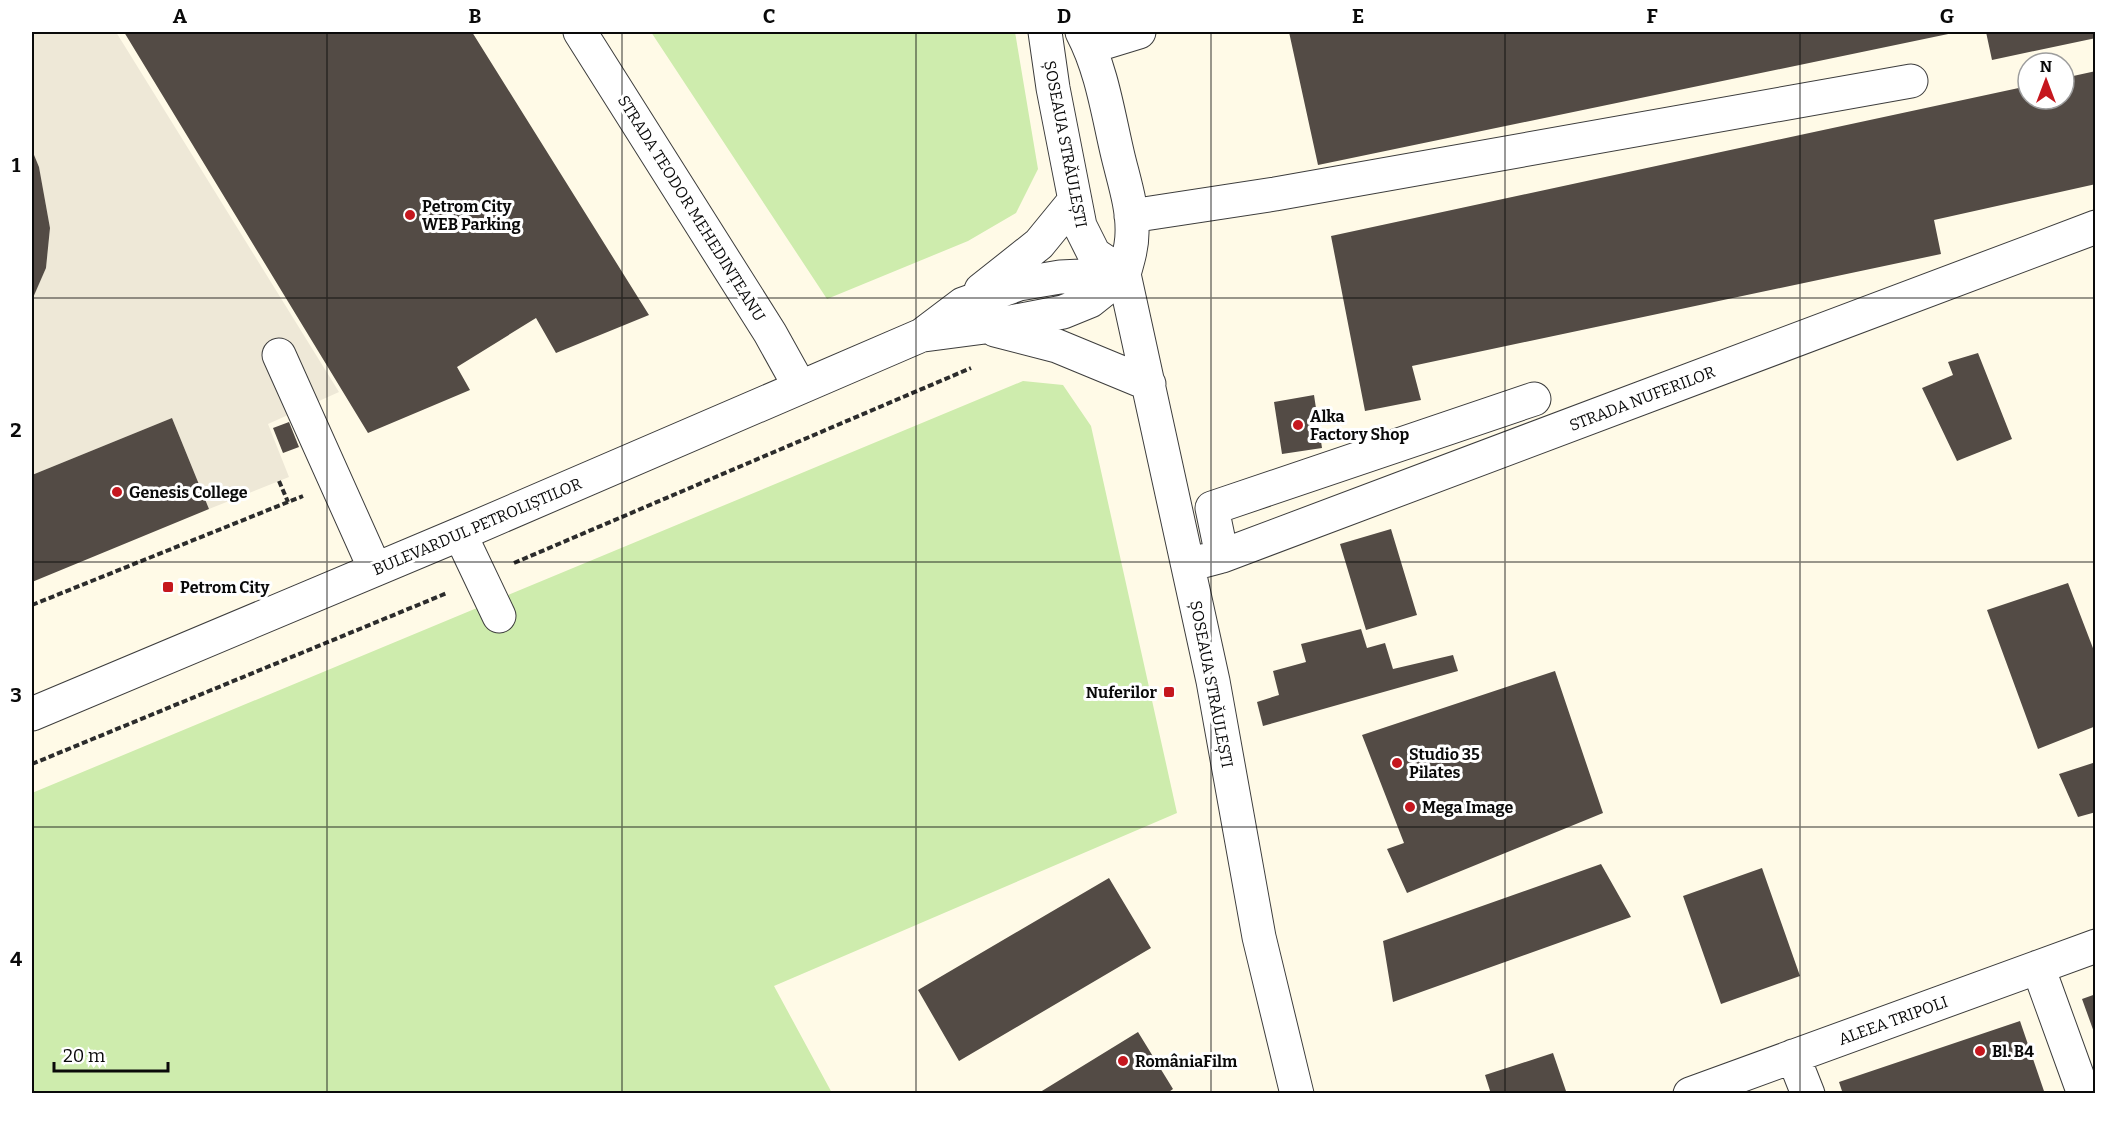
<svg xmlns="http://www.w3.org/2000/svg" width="2127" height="1125" font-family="Bitter,serif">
<rect width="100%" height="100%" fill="#fffae7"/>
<path fill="#ceecad" d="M651,32H1015L1038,169L1016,213L968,241L827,299Z
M1023,381L1063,385L1091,426L1177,813L774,986L832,1093L32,1094V793Z"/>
<path fill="#eee8d7" d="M37,32H116L339,392L268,424L289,477L209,509L172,418L32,475V299L46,268L50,228L39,167L32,150V35Z"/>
<path fill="#534b45" d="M124,32H472L649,315L556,353L536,318L457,367L470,390L368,433Z
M1289,32H1953V33L1318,165Z
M1986,32H2096V38L1992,60Z
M2096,71V184L1934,220L1941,254L1412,366L1421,400L1365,411L1331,236L2028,86V99H2064V78Z
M32,150L39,167L50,228L46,268L32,300Z
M1978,353L2012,439L1957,461L1922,388L1953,375L1948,362Z
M1314,395L1322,448L1282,454L1274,402Z
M172,418L209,509L32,582V475Z
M289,422L299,447L283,453L273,428Z
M1391,529L1417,615L1366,630L1340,544Z
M2068,583L2096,656V726L2038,749L1987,610Z
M1361,629L1367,648L1385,643L1393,669L1453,655L1458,671L1263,726L1257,702L1279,695L1273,671L1306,662L1301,644Z
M1555,671L1603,813L1407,893L1387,849L1404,843L1362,735Z
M2096,762V812L2078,817L2059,774Z
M1601,864L1631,917L1393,1002L1383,941Z
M1762,868L1800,976L1721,1004L1683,896Z
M1109,878L1151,948L959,1061L918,990Z
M2096,994V1035H2095L2082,999Z
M2020,1021L2045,1094H1843L1839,1082Z
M1138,1032L1173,1089L1166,1094H1037Z
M1553,1053L1567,1094H1491L1485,1075Z"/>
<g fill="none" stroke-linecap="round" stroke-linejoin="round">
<g stroke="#3d3d3d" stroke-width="35">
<path id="minor" d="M580,32L770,333L800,387
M1045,32L1053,88L1080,226L1094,254L1124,274
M1082,32C1102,70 1108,114 1118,156C1124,181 1133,208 1132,233C1132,247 1128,260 1124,274L1213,681L1259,937L1297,1094
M1090,47L1139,32
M1131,216L1275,194L1911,81
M981,290L1039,244L1075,200
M995,330L1057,346L1149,384
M924,335L985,327L1063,312L1090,301L1124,274
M279,355L375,569
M460,534L499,616
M1222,556L1212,508L1534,399
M1188,565L1222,556L2096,227
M32,714L460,534L922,335L963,304L1019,284L1060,277L1124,274
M2038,967L2084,1094
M1793,1056L1808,1094
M1690,1094L2096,946"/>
</g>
<path stroke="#2c2c2c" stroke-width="4" stroke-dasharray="6 3" stroke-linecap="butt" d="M279,481L288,502
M514,563L971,368
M32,605L303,496
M32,764L447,593"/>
<use href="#minor" stroke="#fff" stroke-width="33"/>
</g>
<path fill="none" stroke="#0a0a0a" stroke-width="1.5" stroke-opacity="0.55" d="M327,32V1094M622,32V1094M916,32V1094M1211,32V1094M1505,32V1094M1800,32V1094M32,298H2096M32,562H2096M32,827H2096"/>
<g fill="#c5171e" stroke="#fff" stroke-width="2">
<circle cx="410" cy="215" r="6"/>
<circle cx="1298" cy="425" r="6"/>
<circle cx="117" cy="492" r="6"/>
<rect x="162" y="581" width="12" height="12" rx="3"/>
<rect x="1163" y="686" width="12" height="12" rx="3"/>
<circle cx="1397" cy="763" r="6"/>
<circle cx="1410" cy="807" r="6"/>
<circle cx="1980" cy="1051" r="6"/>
<circle cx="1123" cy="1061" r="6"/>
</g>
<g text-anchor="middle" stroke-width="6" stroke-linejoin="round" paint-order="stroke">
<g font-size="16" fill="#0a0a0a" stroke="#fff">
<text transform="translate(1066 144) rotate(79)" y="6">ȘOSEAUA STRĂULEȘTI</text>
<text transform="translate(692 208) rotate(58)" y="6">STRADA TEODOR MEHEDINȚEANU</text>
<text transform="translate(1642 398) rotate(-21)" y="6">STRADA NUFERILOR</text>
<text transform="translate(477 526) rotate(-23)" y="6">BULEVARDUL PETROLIȘTILOR</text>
<text transform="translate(1212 684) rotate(79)" y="6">ȘOSEAUA STRĂULEȘTI</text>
<text transform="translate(1893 1020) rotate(-20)" y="6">ALEEA TRIPOLI</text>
</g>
<g font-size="16" font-weight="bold" fill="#0a0a0a" stroke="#fff" text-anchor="start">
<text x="422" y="212">Petrom City<tspan x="422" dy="18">WEB Parking</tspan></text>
<text x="1310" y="422">Alka<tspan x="1310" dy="18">Factory Shop</tspan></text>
<text x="129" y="498">Genesis College</text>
<text x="180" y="593">Petrom City</text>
<text x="1157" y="698" text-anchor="end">Nuferilor</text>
<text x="1409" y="760">Studio 35<tspan x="1409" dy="18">Pilates</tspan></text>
<text x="1422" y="813">Mega Image</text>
<text x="1992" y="1057">Bl. B4</text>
<text x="1135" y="1067">RomâniaFilm</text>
</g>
</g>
<rect width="2127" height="1125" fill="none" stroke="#ffffff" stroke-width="66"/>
<g transform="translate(2046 81)"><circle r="28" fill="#ffffff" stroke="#9d9d9d" stroke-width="1.5"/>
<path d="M0-4.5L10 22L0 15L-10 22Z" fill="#c5171e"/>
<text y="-9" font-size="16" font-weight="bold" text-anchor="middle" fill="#0a0a0a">N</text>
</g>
<path d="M54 1062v9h114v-9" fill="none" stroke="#0a0a0a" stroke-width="3"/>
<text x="63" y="1062" font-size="18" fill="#0a0a0a" stroke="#ffffff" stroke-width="4.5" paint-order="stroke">20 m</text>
<rect x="33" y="33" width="2061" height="1059" fill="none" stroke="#0a0a0a" stroke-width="2"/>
<g font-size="20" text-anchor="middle" font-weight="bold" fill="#0a0a0a">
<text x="180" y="23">A</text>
<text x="475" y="23">B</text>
<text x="769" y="23">C</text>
<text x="1064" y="23">D</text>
<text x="1358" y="23">E</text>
<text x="1652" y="23">F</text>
<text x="1947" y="23">G</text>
<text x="16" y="172">1</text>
<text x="16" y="437">2</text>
<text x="16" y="702">3</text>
<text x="16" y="966">4</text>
</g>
</svg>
